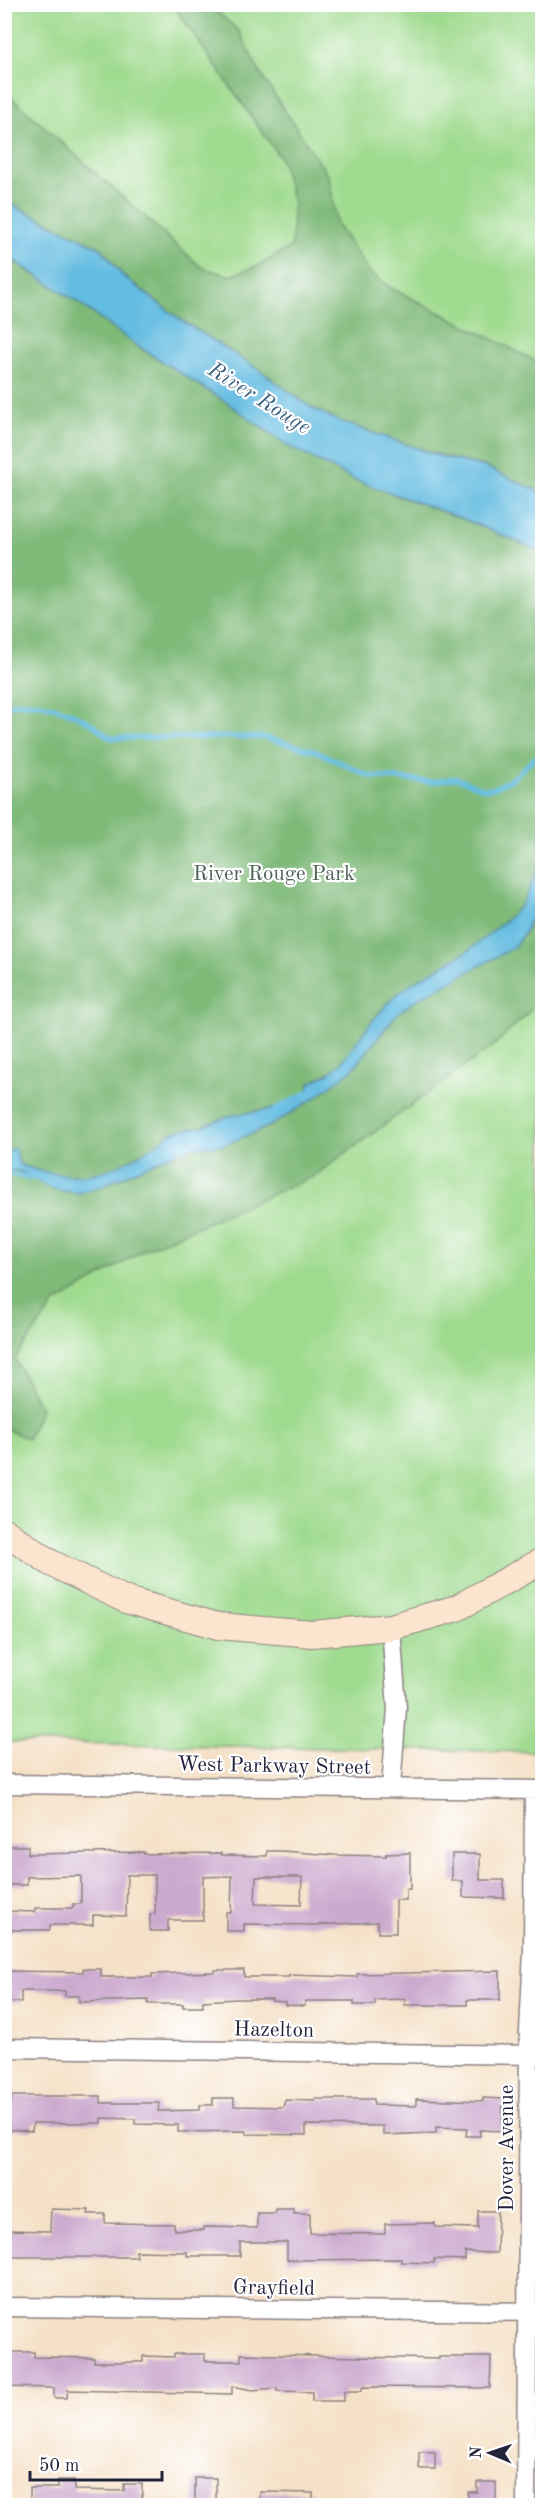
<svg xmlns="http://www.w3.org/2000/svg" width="547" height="2510" font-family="'Old Standard TT',serif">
<rect width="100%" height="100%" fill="#fff"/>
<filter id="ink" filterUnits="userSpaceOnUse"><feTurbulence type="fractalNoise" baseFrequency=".0167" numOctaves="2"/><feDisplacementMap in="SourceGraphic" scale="12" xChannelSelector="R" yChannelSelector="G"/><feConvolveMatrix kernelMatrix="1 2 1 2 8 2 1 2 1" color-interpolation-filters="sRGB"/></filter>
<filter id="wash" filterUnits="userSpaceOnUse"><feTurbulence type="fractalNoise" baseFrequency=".008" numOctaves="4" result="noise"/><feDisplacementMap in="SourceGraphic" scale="24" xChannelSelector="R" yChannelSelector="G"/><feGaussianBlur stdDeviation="1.35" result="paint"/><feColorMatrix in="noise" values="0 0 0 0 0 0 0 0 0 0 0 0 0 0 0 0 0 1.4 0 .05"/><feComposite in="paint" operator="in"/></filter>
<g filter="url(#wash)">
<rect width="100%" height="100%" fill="#f5e1c7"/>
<path fill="#9fda8e" stroke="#607e64" stroke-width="1.5" d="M5,5H542V1752L5,1742Z"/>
<path fill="#7fba79" stroke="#506e5a" stroke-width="1.5" d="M173,5H209L239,31L260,73L329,177L337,225L371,274L393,289L542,364V495L483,466L449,458L417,448L339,421L312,408L255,367L181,320L123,276L101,248L5,201L4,91L201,267L230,276L260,265L292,246L293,203L281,159Z
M4,255L76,301L136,345L226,402L288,446L355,480L461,518L542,552V1000L494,1045L314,1176L146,1249L54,1304L15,1359L41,1409L28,1439L4,1428Z"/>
<path fill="#64bce1" stroke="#436f8e" stroke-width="1.5" d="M4,201L101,248L123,276L181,320L255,367L312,408L339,421L417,448L446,458L483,466L536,490L542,495V552L461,518L355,480L288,446L226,402L136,345L76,301L5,255Z
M542,859V893L525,932L513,948L416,1000L396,1015L354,1068L315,1098L270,1126L224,1145L193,1147L175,1153L95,1189L78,1193L58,1190L45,1186L20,1171L5,1170V1152L15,1148L19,1164C35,1172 74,1178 91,1174C114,1169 139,1156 158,1143C163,1140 167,1135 173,1132C181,1128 191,1129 200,1127C210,1124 220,1119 230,1116C253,1109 306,1112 310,1083L331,1072L341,1063L373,1020L396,995L412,983L468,951L510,917L523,903Z"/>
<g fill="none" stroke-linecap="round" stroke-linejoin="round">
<path stroke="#64bce1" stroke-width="5" d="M4,706C33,697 66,708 92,724C99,728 103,734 111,738L262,737L316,751L369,776L432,782L456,778L485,789L494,788L512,779L542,751
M276,1109L311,1091
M4,1173L38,1179"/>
</g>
<g id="blocks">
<path fill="#ccaacf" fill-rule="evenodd" d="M4,1846H28V1854L144,1852V1854L221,1853V1855L267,1856V1851H282L334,1855L386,1856V1854L410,1853V1889H406V1900H396V1933H378V1922L315,1925L244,1924V1931H226V1912H231L232,1876L203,1877V1920H168V1931H150V1914H155V1875H127L126,1916L93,1915V1925H50V1930H4V1911L35,1912V1908H73V1904H81V1876L27,1877V1885H4ZM256,1877H302L301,1905L255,1904Z
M452,1854H480V1880H504V1898L463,1897V1881H452Z
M83,1969H101V1977H152V1974L215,1972V1970H244V1977H289V1975L357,1977V1974L500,1971V2000H467V2005H405V1999L375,2000V2005H354V2001H305V2006L285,2005V2002L272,2001V1999H237L203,2001V2007H183V2004H148V2000L79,2002V1996H65V1991H21V2002H4V1971L83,1972Z
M12,2096H101V2103H159L158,2111L200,2110V2105H213V2098H234V2106L283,2107L285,2100L315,2101V2099H374V2105L416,2106V2099L483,2101V2098L503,2099L502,2131L480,2130V2136H466L467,2128L436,2127V2133L383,2135V2126L306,2125V2135L246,2134V2131L178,2132V2125L135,2124V2119L101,2118V2123H33L32,2131L13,2130L4,2129V2104H11Z
M51,2209L89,2210L88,2214H105V2223L174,2224V2230H204V2227L257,2228V2213H275V2209H294V2213H310V2233L385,2234V2224L435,2223V2227L478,2228V2211H498L497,2253L465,2252V2260L434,2259V2263L401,2262V2259L287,2260V2242H240V2256H187V2252L136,2251L137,2257H4V2230L50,2231Z
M12,2352H34V2357L94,2358V2362H143V2356L174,2357V2354H205V2361H241V2354L439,2359V2357H491L490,2388L362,2387V2391H344V2401H312V2392L277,2391V2388L252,2390L232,2386V2394L68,2390L67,2398H54V2388L4,2387V2357H12Z
M419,2452H435V2469H419Z
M195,2478H216V2505H195Z
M58,2480H74V2490L124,2491V2484H142V2505H30V2488H58Z
M477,2482H496V2502L482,2501V2505H468V2492H477Z
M260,2492L313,2493V2505H259Z"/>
</g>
</g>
<g filter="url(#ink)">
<use href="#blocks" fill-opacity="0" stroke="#8c8281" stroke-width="1.5"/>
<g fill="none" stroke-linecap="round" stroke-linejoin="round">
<g stroke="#8c8281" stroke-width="21">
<path id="minor" d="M4,1784L542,1790
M391,1788L397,1708L391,1627
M4,2048L542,2055
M4,2307L542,2312
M526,2506L529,2031L533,1950L534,1790"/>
</g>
<g stroke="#8c8281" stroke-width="28">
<path id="secondary" d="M4,1531L51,1563L126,1600L218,1626L312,1634L391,1627L457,1608L542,1561"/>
</g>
<use href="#minor" stroke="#fff" stroke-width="18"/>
<use href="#secondary" stroke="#fce5cf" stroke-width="26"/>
</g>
</g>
<g text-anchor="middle" stroke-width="4.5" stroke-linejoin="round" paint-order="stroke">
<g font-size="21" fill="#4e6258" stroke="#fff">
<text x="274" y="880">River Rouge Park</text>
</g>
<g font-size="21" fill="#22223b" stroke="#fff">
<text transform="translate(274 1765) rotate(1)" y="7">West Parkway Street</text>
<text transform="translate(274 2029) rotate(1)" y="7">Hazelton</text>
<text transform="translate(506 2148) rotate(-90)" y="7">Dover Avenue</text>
<text transform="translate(274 2287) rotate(1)" y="7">Grayfield</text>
</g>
<g font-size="22" font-style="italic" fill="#3c607d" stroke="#fff">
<text transform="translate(260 397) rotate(32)" y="8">River Rouge</text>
</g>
</g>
<rect width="547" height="2510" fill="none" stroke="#fff" stroke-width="24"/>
<g transform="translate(490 2453) rotate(272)" stroke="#ffffff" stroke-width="4.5" paint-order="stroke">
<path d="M0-4.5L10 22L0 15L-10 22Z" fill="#22223b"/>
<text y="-9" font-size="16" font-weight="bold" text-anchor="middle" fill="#22223b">N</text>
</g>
<path d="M30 2471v9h132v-9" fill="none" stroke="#22223b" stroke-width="3"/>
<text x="39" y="2471" font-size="18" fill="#22223b" stroke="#ffffff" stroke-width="4.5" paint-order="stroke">50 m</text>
</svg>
